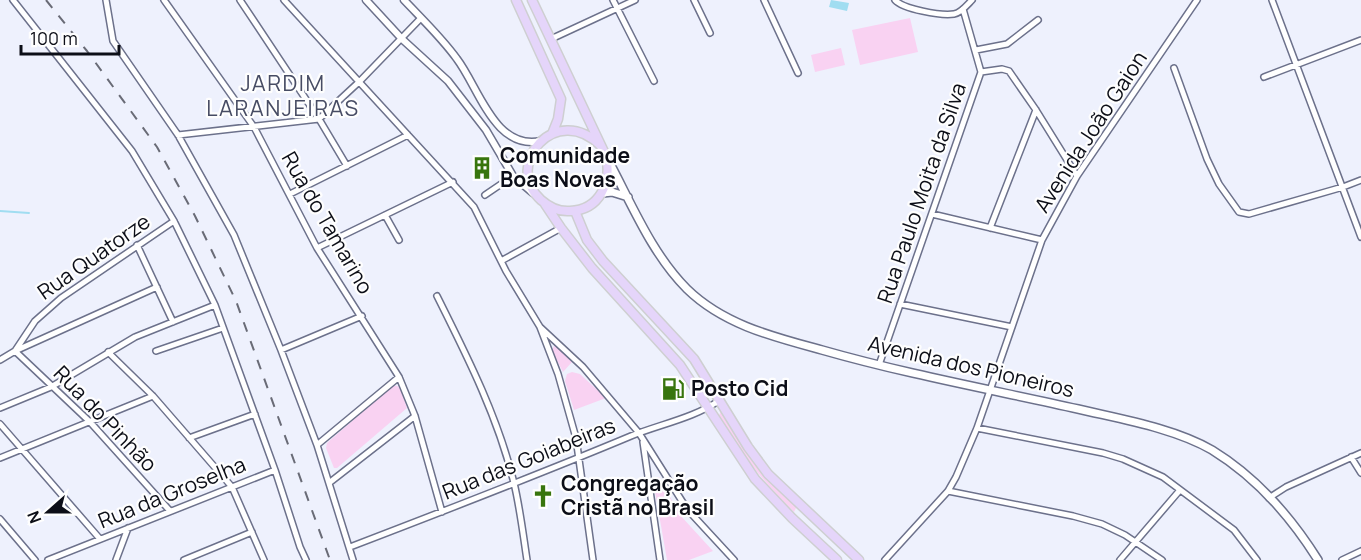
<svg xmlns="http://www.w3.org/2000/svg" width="1361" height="560" font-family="Manrope,sans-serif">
<rect width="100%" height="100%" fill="#eef1fd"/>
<path fill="#f9d2f2" d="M910,18L918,52L860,65L852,30Z
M841,48L845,65L815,72L811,55Z
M554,346L559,348L572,362L563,372L552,351Z
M572,372L580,374L606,398L574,410L565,381L567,374Z
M393,385L400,387L407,408L337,468H334L326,448L327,443Z
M722,410L797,506L794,512C764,482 738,452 719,415Z
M657,477H659L680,515L713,551L689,560H667L653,480Z"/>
<path fill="#a0ddf1" d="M831,0L849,3L847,11L829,7Z"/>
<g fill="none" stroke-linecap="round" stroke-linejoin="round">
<path stroke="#a0ddf1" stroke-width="2" d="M0,211L29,213"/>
<g stroke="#6c718b" stroke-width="8">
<path id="minor" d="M13,0L132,151L174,221L215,305L275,470L300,547L306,560
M106,0L113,41L178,135L234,235L281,350L317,445L353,560
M164,0L254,127L317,248L399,377L415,416L442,512
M240,0L319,119L347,166
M284,0L474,207L506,271L540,327L558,374L576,438L593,560
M613,0L654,81
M694,0L710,33
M764,0L798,73
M895,0C903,9 941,16 954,14C961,13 967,5 972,0
M1272,0L1361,237
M551,39L635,0
M976,50L1007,44L1038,20
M1174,68L1207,159L1219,184L1239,212L1249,214L1343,187L1361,180
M981,72L1002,69L1009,71L1036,110L1077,176
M1264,77L1361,40
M178,135L319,119L360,81L421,18
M290,194L408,135
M485,195L513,176
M932,214L1042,240
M385,215L399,240
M990,228L1036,110
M137,245L173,322
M317,248L453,182
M501,261L561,228
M437,296C467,356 498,417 514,483C520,508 523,534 527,560
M900,304L1012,327
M540,327L583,367L639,433L687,509L734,560
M281,350L362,316
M156,351L223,328
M108,352L153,396L232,487L264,560
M0,360L15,351L157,287
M879,365L981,72L963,9
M0,408L51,387L135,337L215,305
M0,424L100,539
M977,428L1103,453L1123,459L1163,477L1234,530L1257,560
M189,438L255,414
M643,442L660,560
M317,445L399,377
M1351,457L1361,473
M0,458L153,396
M329,483L415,416
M948,491L1073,516L1102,524L1125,535L1162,560
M1269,498L1286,487L1361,453
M170,511L90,422L15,351L35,321L61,298L174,221
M0,519L35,560
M350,547C444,511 538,475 631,436C661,424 694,418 720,400
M48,560L275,470
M116,560L128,528
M184,560L252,532
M885,560L948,491L956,477L977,428L1042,240L1077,176L1197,0
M1120,560L1180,490
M1342,560L1361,551"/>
</g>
<g stroke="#6c718b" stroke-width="9">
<path id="tertiary" d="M366,0L402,39L448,81L486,130L513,176L533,193
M404,0C422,19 442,38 457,59C479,88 495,151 541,141"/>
</g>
<g stroke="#6c718b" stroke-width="10">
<path id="secondary" d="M607,158C631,202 651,253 687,289C724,325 774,337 822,350C906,374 993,390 1078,409C1120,419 1174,428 1212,450C1256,477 1291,517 1318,560
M603,193L612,192L628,197"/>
</g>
<g stroke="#cecfd1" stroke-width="11">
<path id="primary" d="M516,0L561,99L558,119L552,134
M532,0L606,156C612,182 600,210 570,211C558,212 549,207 541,200C502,165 556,101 601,146
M545,204L561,228L592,268L680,365L755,479L792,518L837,560
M575,211L587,240L603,261L694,359L748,447L768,474L859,560"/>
</g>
<use href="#minor" stroke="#fff" stroke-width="5"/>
<use href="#tertiary" stroke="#fff" stroke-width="6"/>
<use href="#secondary" stroke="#fff" stroke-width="7"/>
<use href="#primary" stroke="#e5d5fa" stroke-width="8"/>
<path stroke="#696b76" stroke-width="2" stroke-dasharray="10 10" stroke-linecap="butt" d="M46,0L87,51L157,147L195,216L236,301L330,560"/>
</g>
<defs>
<g id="building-bare" transform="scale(1.8)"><path d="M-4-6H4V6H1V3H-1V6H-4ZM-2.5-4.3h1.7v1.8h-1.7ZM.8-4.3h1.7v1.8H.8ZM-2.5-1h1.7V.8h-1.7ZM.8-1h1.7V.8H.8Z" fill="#38750d" stroke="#fefefe" stroke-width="2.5" paint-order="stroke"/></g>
<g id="fuel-bare" transform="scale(1.8)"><path d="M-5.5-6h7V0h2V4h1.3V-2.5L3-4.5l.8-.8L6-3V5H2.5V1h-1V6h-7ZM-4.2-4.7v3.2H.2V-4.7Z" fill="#38750d" stroke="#fefefe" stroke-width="2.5" paint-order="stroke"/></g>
<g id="church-bare" transform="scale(1.8)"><path d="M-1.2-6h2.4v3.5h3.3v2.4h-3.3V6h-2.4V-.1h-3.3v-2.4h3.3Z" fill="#38750d" stroke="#fefefe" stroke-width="2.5" paint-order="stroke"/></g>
</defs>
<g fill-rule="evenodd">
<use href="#building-bare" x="482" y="168"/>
<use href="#fuel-bare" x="673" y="389"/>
<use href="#church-bare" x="543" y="496"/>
</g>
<g text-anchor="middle" stroke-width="4.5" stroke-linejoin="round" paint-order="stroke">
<g font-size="21" fill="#0c0e17" stroke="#fefefe">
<text transform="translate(1091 132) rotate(-57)" y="7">Avenida João Gaion</text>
<text transform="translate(922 193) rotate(-71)" y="7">Rua Paulo Moita da Silva</text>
<text transform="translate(327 223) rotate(60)" y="7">Rua do Tamarino</text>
<text transform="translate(94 257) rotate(-35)" y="7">Rua Quatorze</text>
<text transform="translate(971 367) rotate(13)" y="7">Avenida dos Pioneiros</text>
<text transform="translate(105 419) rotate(46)" y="7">Rua do Pinhão</text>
<text transform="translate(529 459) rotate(-22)" y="7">Rua das Goiabeiras</text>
<text transform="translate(172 493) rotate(-22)" y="7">Rua da Groselha</text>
</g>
<g font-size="21" font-weight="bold" fill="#0c0e17" stroke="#fefefe" text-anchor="start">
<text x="500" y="163">Comunidade<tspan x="500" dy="24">Boas Novas</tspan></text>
<text x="691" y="396">Posto Cid</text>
<text x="561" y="491">Congregação<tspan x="561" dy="24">Cristã no Brasil</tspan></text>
</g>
<g font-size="22" letter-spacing="1.5" fill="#474c64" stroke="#fefefe">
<text x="283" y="91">JARDIM<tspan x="283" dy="25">LARANJEIRAS</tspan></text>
</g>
</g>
<g transform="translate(48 512) rotate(249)" stroke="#fefefe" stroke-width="4.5" paint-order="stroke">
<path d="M0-4.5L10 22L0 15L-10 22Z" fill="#0c0e17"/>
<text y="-9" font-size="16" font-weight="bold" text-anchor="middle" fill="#0c0e17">N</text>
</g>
<path d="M21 45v9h98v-9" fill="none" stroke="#0c0e17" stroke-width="3"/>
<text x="30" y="45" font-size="18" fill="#0c0e17" stroke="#fefefe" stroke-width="4.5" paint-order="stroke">100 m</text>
</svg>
